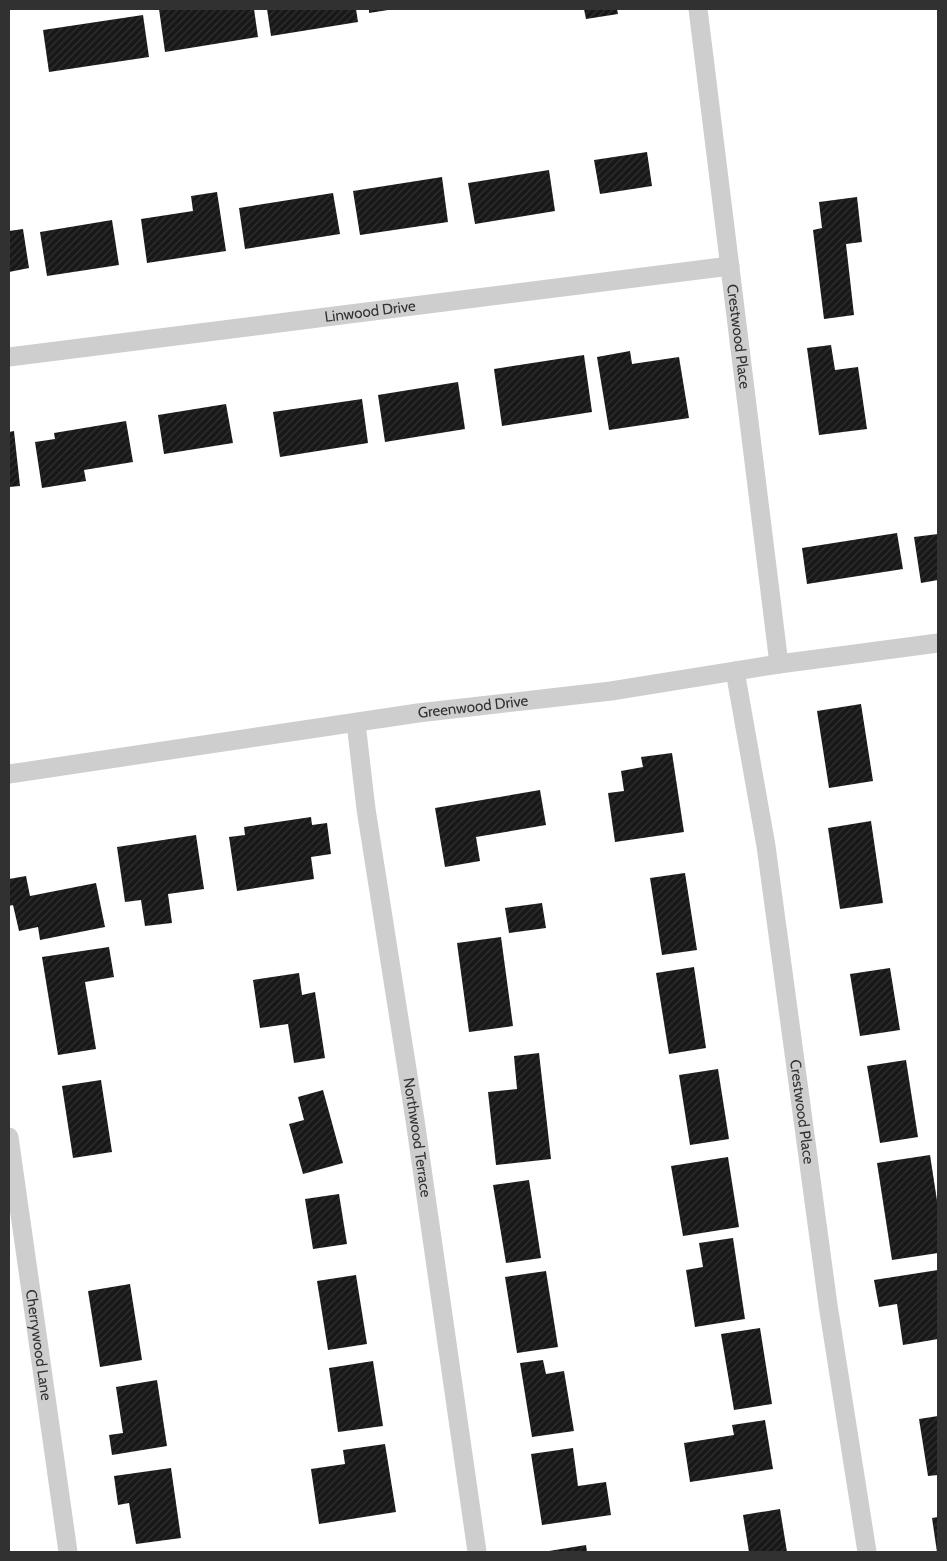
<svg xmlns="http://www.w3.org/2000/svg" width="947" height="1561" font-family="Cabin,sans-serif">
<defs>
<pattern id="building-hatch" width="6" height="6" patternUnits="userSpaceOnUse" patternTransform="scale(1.25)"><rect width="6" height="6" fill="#181818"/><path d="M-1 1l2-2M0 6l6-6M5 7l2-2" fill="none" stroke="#313131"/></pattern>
</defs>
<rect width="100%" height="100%" fill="#fff"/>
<path fill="url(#building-hatch)" d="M159,9H254L258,37L165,52Z
M267,9H356L358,22L271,36Z
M369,9H388V10L369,13Z
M584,9H617L618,14L586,19Z
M143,15L149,57L49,72L43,30Z
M647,152L652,186L600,194L594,160Z
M549,170L555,211L475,224L468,183Z
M442,177L448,222L360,235L353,191Z
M217,192L226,251L147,263L141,219L193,211L191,196Z
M333,193L340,234L245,249L239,208Z
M857,197L862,242L846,244L854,315L824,319L813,230L822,228L819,202Z
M112,220L119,265L47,276L40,232Z
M23,229L29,268L9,272V231Z
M831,345L835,370L858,367L867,429L819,435L807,348Z
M630,351L632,364L679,357L689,418L609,430L597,357Z
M584,355L592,412L502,426L494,369Z
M458,382L465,429L385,442L378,395Z
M362,399L368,443L280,457L273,412Z
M226,404L233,443L164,454L158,415Z
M126,421L133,462L84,470L86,481L42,488L35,442L55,439L54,433Z
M14,431L20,486L9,487V432Z
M897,533L903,569L807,584L802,548Z
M938,534V580L921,583L914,537Z
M861,704L873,781L829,788L817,711Z
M672,753L684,832L615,842L608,793L624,791L621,771L643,767L641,757Z
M540,790L546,825L476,837L480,861L445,867L435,808Z
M311,817L312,825L327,823L331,854L311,857L314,879L237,891L229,837L245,835L244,827Z
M871,821L883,903L840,909L828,828Z
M196,835L204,889L168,894L172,923L145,926L141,900L125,902L117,847Z
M685,873L697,950L662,955L650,878Z
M26,876L30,896L96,883L105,927L40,940L38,927L19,931L13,905L9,906V879Z
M542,903L546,928L509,933L505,908Z
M501,937L513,1026L469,1032L457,943Z
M109,947L114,977L85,982L96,1049L58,1055L42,957Z
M694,967L706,1048L669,1054L656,973Z
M890,968L900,1030L860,1036L850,974Z
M299,973L302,995L315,992L325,1058L294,1063L288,1024L260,1028L253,980Z
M539,1053L551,1159L496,1165L488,1092L517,1089L514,1056Z
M906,1060L918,1137L880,1143L867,1066Z
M718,1069L729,1139L690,1145L679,1075Z
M101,1080L112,1152L73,1158L62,1086Z
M323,1090L343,1163L303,1174L289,1124L304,1120L298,1097Z
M930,1155L938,1207V1253L892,1260L877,1163Z
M728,1157L739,1227L683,1236L671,1166Z
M529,1180L541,1258L506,1263L493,1185Z
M339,1194L347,1244L313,1249L305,1199Z
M733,1238L745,1319L695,1327L686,1270L703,1267L699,1243Z
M938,1270V1339L903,1345L897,1304L879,1307L874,1280Z
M546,1271L558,1347L517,1353L505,1277Z
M356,1275L367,1344L328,1350L317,1281Z
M130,1284L142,1360L100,1367L88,1291Z
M760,1328L772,1404L734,1410L721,1334Z
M543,1360L546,1374L564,1371L574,1431L532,1437L520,1363Z
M373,1361L383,1426L338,1432L329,1368Z
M157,1380L167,1446L112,1455L109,1435L123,1433L116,1387Z
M938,1416V1475L928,1476L919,1419Z
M765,1420L773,1469L690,1482L684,1443L734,1435L732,1425Z
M385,1444L396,1512L319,1524L311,1469L345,1464L343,1450Z
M573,1448L578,1486L606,1482L611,1515L542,1525L531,1454Z
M171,1468L181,1538L136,1544L129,1503L118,1505L114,1476Z
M780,1509L787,1552H749L743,1515Z
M938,1517V1552H937L932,1518Z
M586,1545L587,1552H550L549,1551Z"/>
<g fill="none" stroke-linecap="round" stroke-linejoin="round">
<g stroke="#cecece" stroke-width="19">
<path id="s1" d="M698,9L779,664"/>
<path id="s2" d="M9,357L730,266"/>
<path id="s3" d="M735,671L766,846L828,1305L867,1552"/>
<path id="s4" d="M356,723L366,809L415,1120L477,1552"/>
<path id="s5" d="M9,774L418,713L611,691L779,664L938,643"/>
<path id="s6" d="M9,1137L68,1552"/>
</g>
</g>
<g text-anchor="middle" stroke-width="5" stroke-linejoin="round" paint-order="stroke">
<g font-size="15" fill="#313131" stroke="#fff">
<text dy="5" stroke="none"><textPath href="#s2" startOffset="364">Linwood Drive</textPath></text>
<text dy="5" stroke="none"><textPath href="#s1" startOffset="330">Crestwood Place</textPath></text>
<text dy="5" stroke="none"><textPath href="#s5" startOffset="469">Greenwood Drive</textPath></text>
<text dy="5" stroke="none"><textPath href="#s3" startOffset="446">Crestwood Place</textPath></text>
<text dy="5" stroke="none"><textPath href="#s4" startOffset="419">Northwood Terrace</textPath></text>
<text dy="5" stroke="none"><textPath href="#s6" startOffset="210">Cherrywood Lane</textPath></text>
</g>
</g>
<rect width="947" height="1561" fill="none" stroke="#313131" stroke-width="20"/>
</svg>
